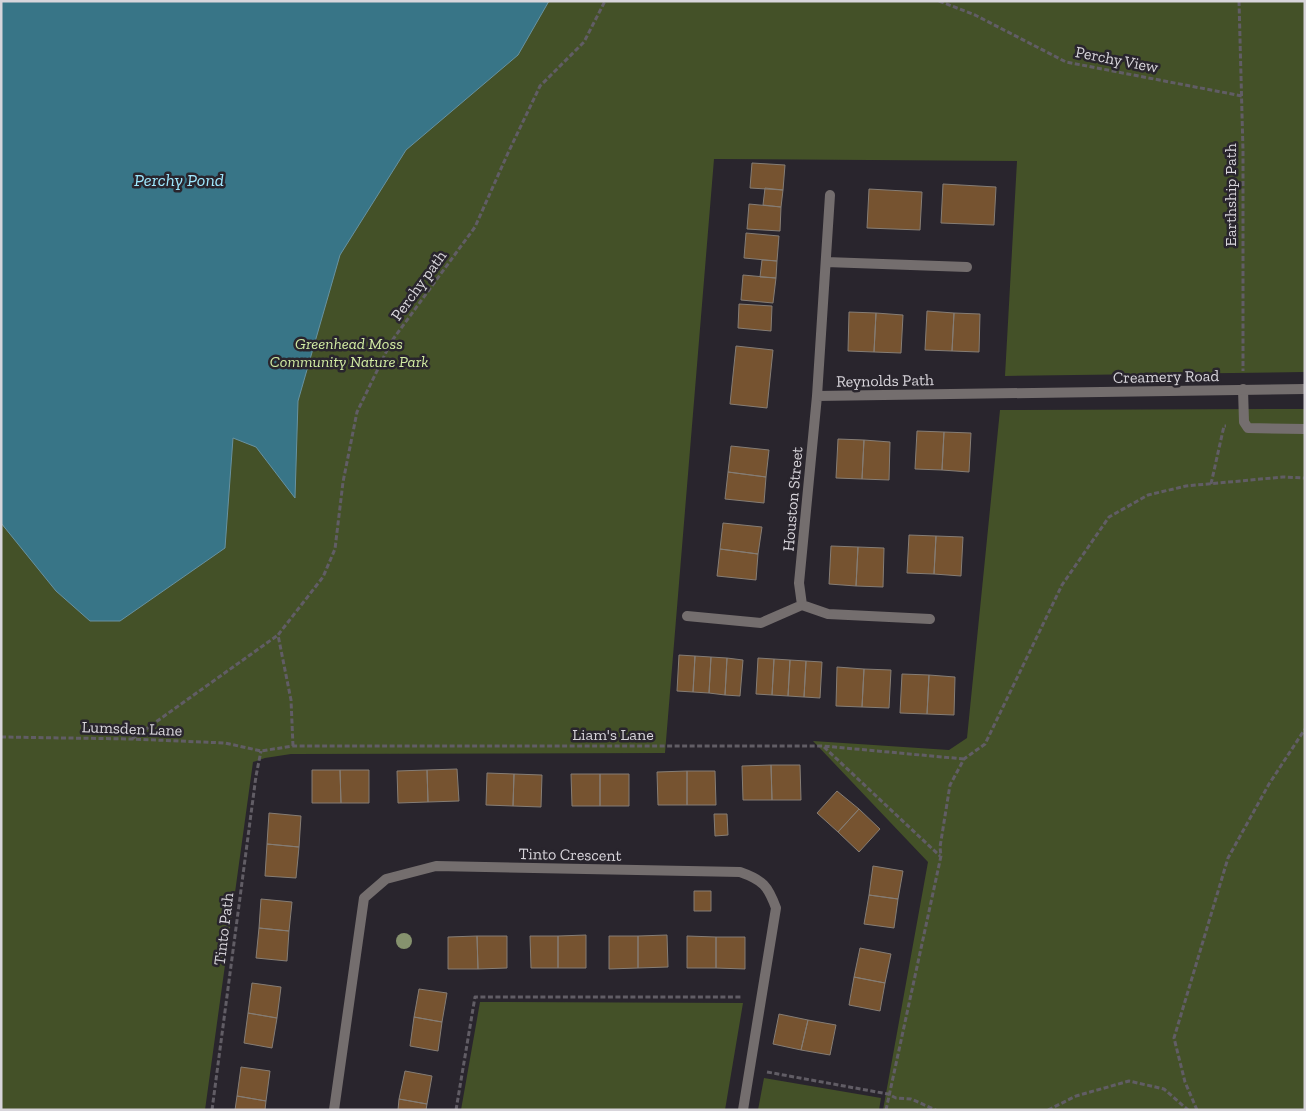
<svg xmlns="http://www.w3.org/2000/svg" width="1306" height="1111" font-family="'Zilla Slab',serif">
<rect width="100%" height="100%" fill="#29252d"/>
<path fill="#445128" d="M1,1H1305V372L1005,376L1017,161L714,159L665,753L291,754L265,758L253,762L205,1110H1Z
M1305,409V1110H883L928,862L813,741L949,750L967,738L1000,410Z
M480,1002L743,1003L725,1110H461Z
M764,1078L881,1098L879,1110H758Z"/>
<path fill="#387587" stroke="#6892a0" d="M1,1H549L518,55L406,150L340,255L298,401L295,498L256,447L233,438L225,548L120,621H90L56,591L1,523Z"/>
<path fill="#765330" stroke="#857d75" d="M752,163L785,165L783,190L750,188Z
M943,184L996,187L994,225L941,223Z
M765,188L783,190L781,207L763,205Z
M869,189L922,192L920,230L867,228Z
M749,204L781,207L780,231L747,229Z
M746,233L779,236L777,261L744,258Z
M762,260L777,261L776,278L760,277Z
M743,275L776,278L773,303L741,300Z
M739,304L772,306L771,331L738,328Z
M927,311L954,313L952,351L925,350Z
M849,312L876,313L874,352L848,351Z
M876,313L903,315L901,353L874,352Z
M954,313L980,314L979,352L952,351Z
M736,346L773,350L767,408L730,404Z
M917,431L944,432L942,470L915,469Z
M944,432L971,433L969,472L942,470Z
M838,439L864,440L862,479L836,478Z
M864,440L890,442L889,480L862,479Z
M731,446L769,450L766,477L728,472Z
M728,472L766,477L764,503L725,499Z
M723,523L762,527L758,554L720,549Z
M909,535L936,536L934,574L907,573Z
M936,536L963,537L961,576L934,574Z
M831,546L858,547L856,586L829,584Z
M858,547L884,548L883,587L856,586Z
M720,549L758,554L756,580L717,576Z
M679,655L695,656L693,692L677,691Z
M695,656L711,657L709,693L693,692Z
M711,657L727,658L725,695L709,693Z
M727,658L743,660L740,696L725,695Z
M758,658L774,659L772,695L756,694Z
M774,659L790,660L788,696L772,695Z
M790,660L806,661L804,697L788,696Z
M806,661L822,662L820,698L804,697Z
M837,667L864,669L862,707L836,706Z
M864,669L891,670L889,708L862,707Z
M902,674L929,675L927,714L900,713Z
M929,675L955,677L954,715L927,714Z
M771,765H800L801,800H772Z
M771,765L772,800H743L742,766Z
M457,769L459,801L428,802L427,770Z
M312,770H340L341,803H312Z
M340,770H369V803H341Z
M427,770L428,802L398,803L397,771Z
M687,771H715L716,805H687Z
M687,771V805H658L657,772Z
M487,773L514,774L513,806L486,805Z
M514,774L542,775L541,807L513,806Z
M571,774H600V806H572Z
M600,774H629V806H600Z
M837,791L859,809L838,832L817,813Z
M859,809L880,829L859,852L838,832Z
M269,813L301,816L299,847L267,844Z
M714,814H727L728,835L715,836Z
M267,844L299,847L296,878L265,876Z
M873,866L903,871L898,899L869,895Z
M694,891H711V911H694Z
M869,895L898,899L894,928L864,924Z
M261,899L292,902L289,931L259,928Z
M259,928L289,931L287,961L256,958Z
M586,935V968H558V936Z
M667,935L668,967L638,968V936Z
M477,936H507V968L478,969Z
M477,936L478,969H448V937Z
M530,936H558V968H531Z
M609,936H638V968L609,969Z
M687,936L716,937V968H687Z
M716,937H745V969L716,968Z
M860,948L891,954L885,983L854,977Z
M854,977L885,983L880,1011L849,1005Z
M252,983L281,987L277,1018L248,1013Z
M419,989L447,993L442,1022L414,1017Z
M248,1013L277,1018L272,1048L244,1043Z
M779,1014L808,1020L801,1050L773,1044Z
M414,1017L442,1022L438,1051L410,1046Z
M808,1020L836,1025L830,1055L801,1050Z
M241,1067L270,1071L266,1101L237,1096Z
M405,1071L432,1076L427,1104L399,1099Z
M237,1096L266,1101L265,1110H235Z
M399,1099L427,1104L426,1110H398Z"/>
<g fill="none" stroke-linecap="round" stroke-linejoin="round">
<path stroke="#615d65" stroke-width="3" stroke-dasharray="5 2.5" stroke-linecap="butt" d="M939,1L975,15L1066,62L1242,96
M1239,1L1243,151V371
M1211,484L1224,426H1226
M1,737L132,739L225,743L261,751L293,746H823L964,759
M132,739L278,635
M293,746L291,700L278,635L323,577L335,549L343,482L357,412L391,342L475,227L508,153L540,86L584,42L605,1
M824,747L940,856
M767,1072L888,1094L896,1098L911,1099L936,1110
M212,1110L256,776L261,751
M456,1110L475,997H742
M886,1110L941,856L940,847L950,785L964,759L985,744L1062,585L1109,517L1148,495L1186,486L1283,477L1305,478
M1048,1110L1076,1096L1129,1081L1164,1089L1188,1110
M1197,1110L1185,1082L1174,1038L1228,858L1269,784L1305,729"/>
<path stroke="#746e6e" stroke-width="10" d="M1243,389L1244,422L1248,428L1305,429"/>
<path stroke="#746e6e" stroke-width="10" d="M826,262L967,267
M817,396L1305,389
M802,605L799,583L817,396L830,195
M687,616L761,623L802,605L828,614L930,619
M334,1110L364,898L386,879L436,866L740,872C763,880 768,886 776,908L743,1110"/>
</g>
<circle fill="#86926e" cx="404" cy="941" r="8"/>
<g text-anchor="middle" stroke-width="5" stroke-linejoin="round" paint-order="stroke">
<g font-size="16" fill="#d8d5db" stroke="#29252d">
<text transform="translate(1117 59) rotate(11)" y="6">Perchy View</text>
<text transform="translate(1230 195) rotate(-90)" y="6">Earthship Path</text>
<text transform="translate(418 285) rotate(-54)" y="6">Perchy path</text>
<text transform="translate(1166 376) rotate(-1)" y="6">Creamery Road</text>
<text transform="translate(885 380) rotate(-1)" y="6">Reynolds Path</text>
<text transform="translate(792 499) rotate(-85)" y="6">Houston Street</text>
<text transform="translate(132 728) rotate(2)" y="6">Lumsden Lane</text>
<text x="613" y="740">Liam's Lane</text>
<text transform="translate(570 854) rotate(1)" y="6">Tinto Crescent</text>
<text transform="translate(223 929) rotate(-83)" y="6">Tinto Path</text>
</g>
<g font-size="16" font-style="italic" fill="#d2eca3" stroke="#29252d">
<text x="349" y="349">Greenhead Moss<tspan x="349" dy="18">Community Nature Park</tspan></text>
</g>
<g font-size="18" font-style="italic" fill="#9fe8fe" stroke="#29252d">
<text x="179" y="186">Perchy Pond</text>
</g>
</g>
<rect width="1306" height="1111" fill="none" stroke="#d8d5db" stroke-width="5"/>
</svg>
